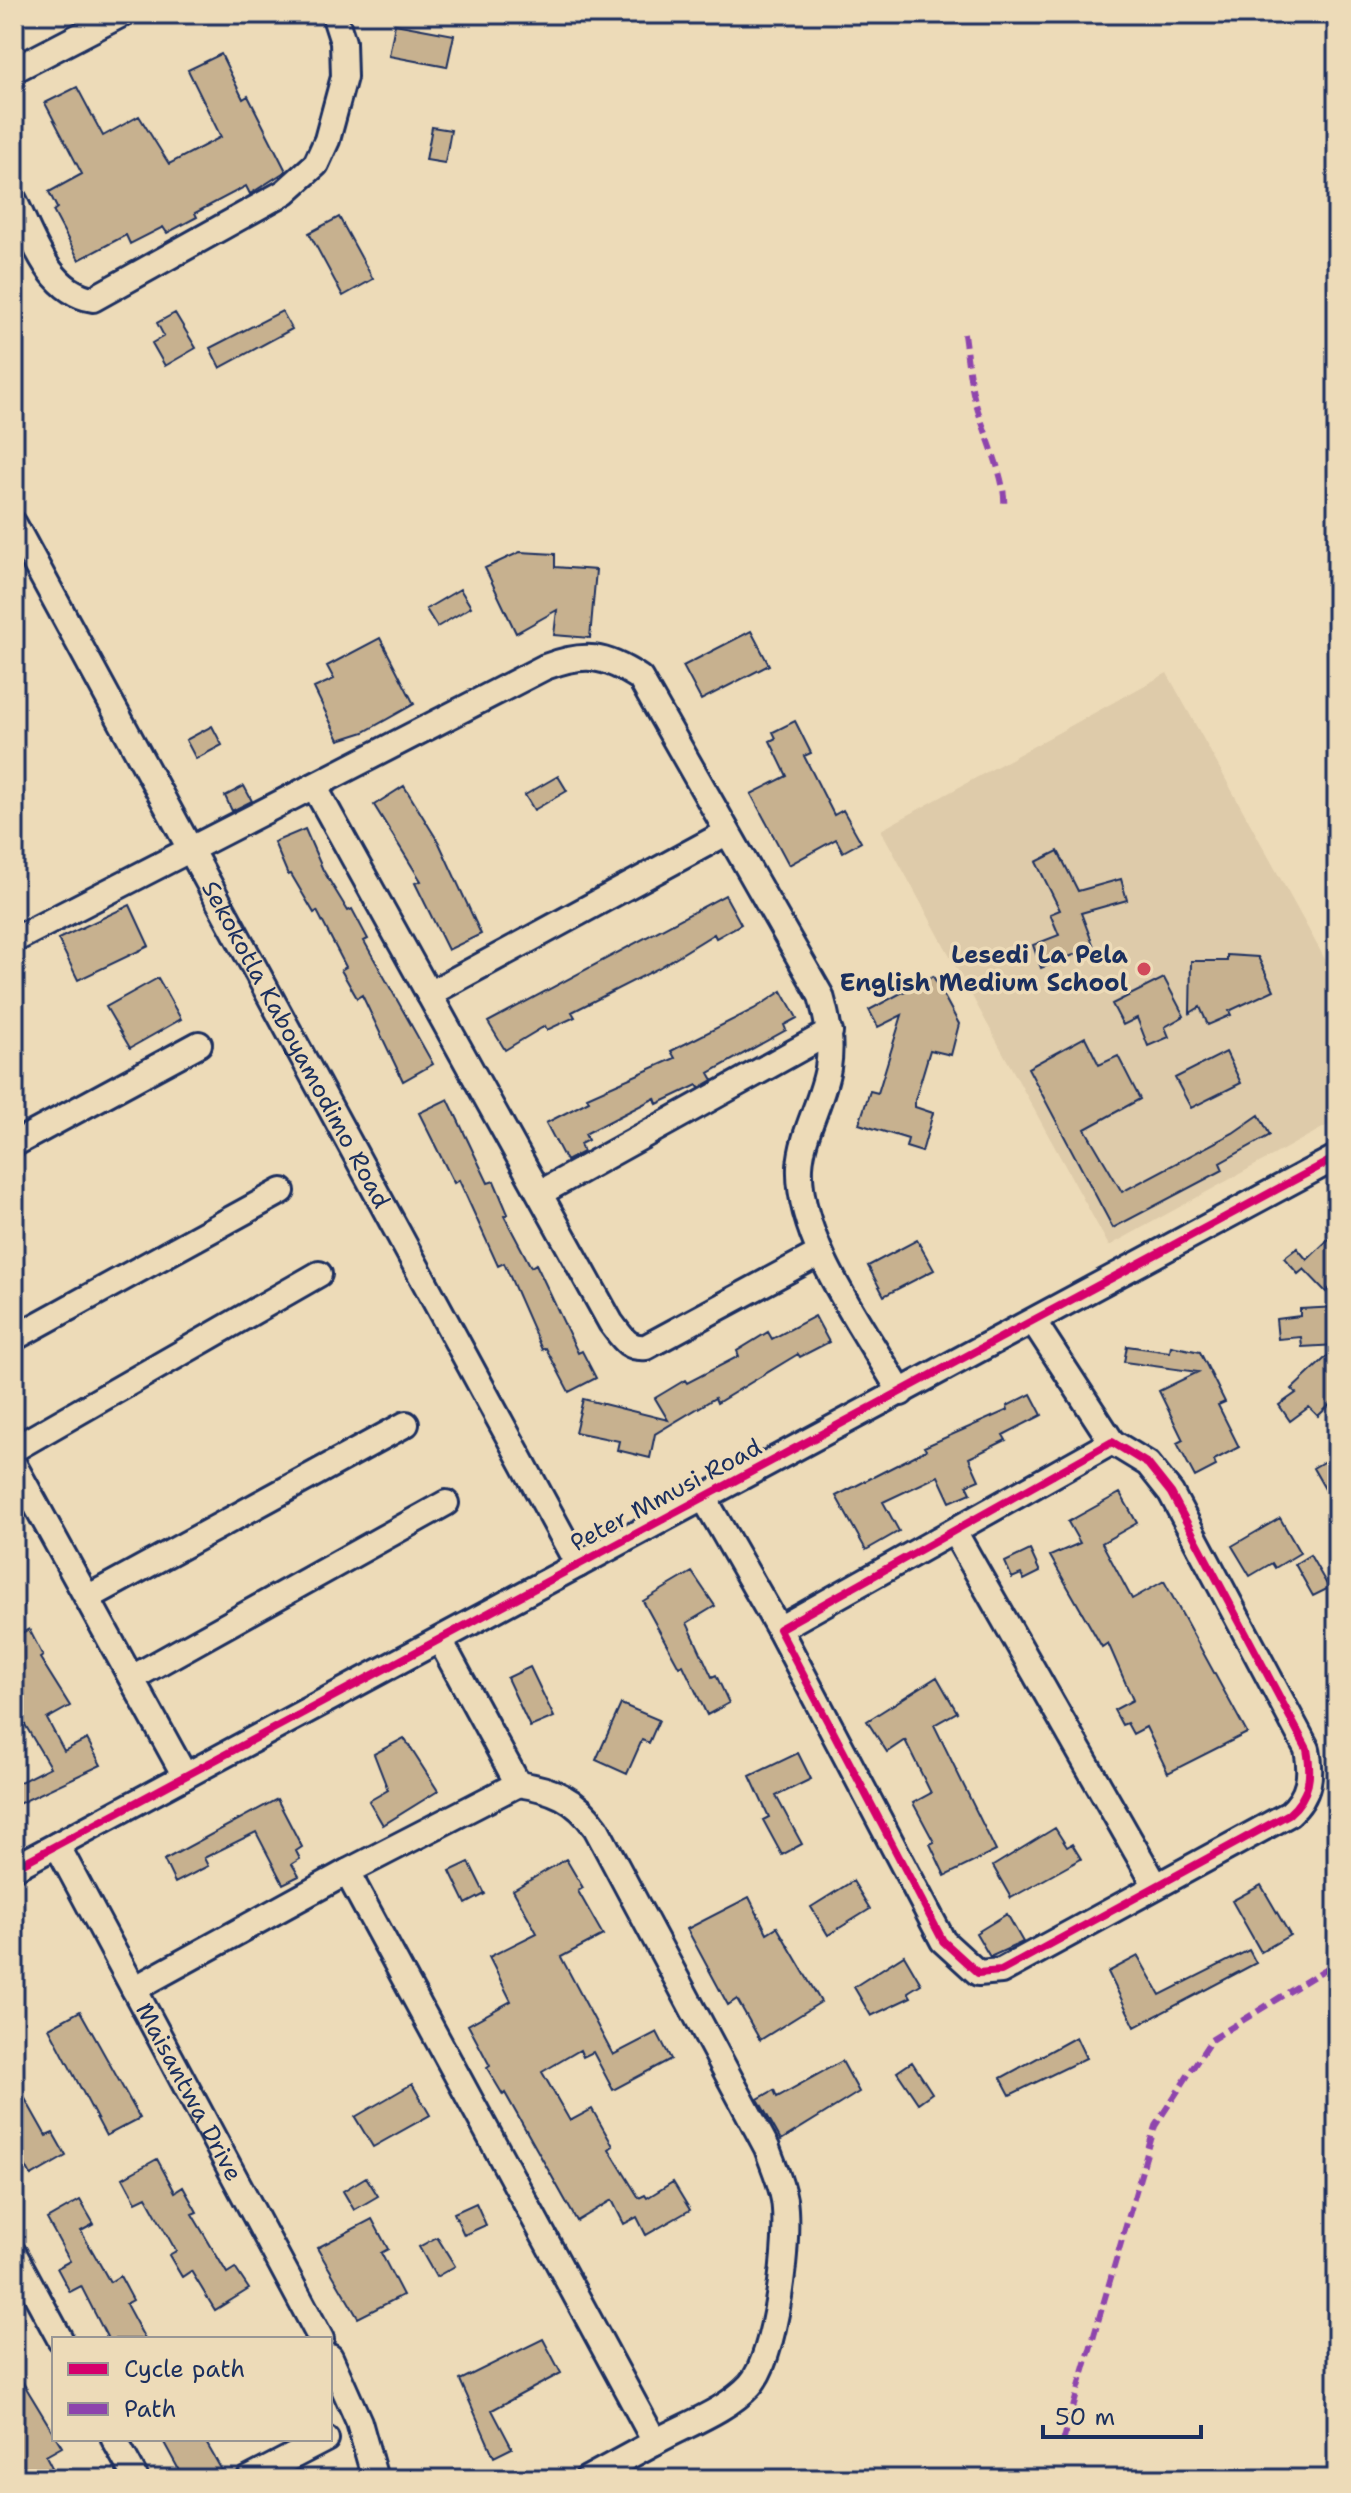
<svg xmlns="http://www.w3.org/2000/svg" width="1351" height="2493" font-family="'Shantell Sans',sans-serif">
<rect width="100%" height="100%" fill="#eddbb8"/>
<filter id="ink" filterUnits="userSpaceOnUse"><feTurbulence type="fractalNoise" baseFrequency=".0125" numOctaves="2"/><feDisplacementMap in="SourceGraphic" scale="16" xChannelSelector="R" yChannelSelector="G"/><feConvolveMatrix kernelMatrix="1 2 1 2 8 2 1 2 1" color-interpolation-filters="sRGB"/></filter>
<g filter="url(#ink)">
<path fill="#decbaa" d="M1167,673L1337,981V1120L1109,1246L881,830Z"/>
<path fill="#c7b18f" stroke="#1b2f5e" stroke-width="2" d="M395,24L454,35L447,67L389,56Z
M221,54L243,99L248,96L286,171L250,194L246,186L195,213L197,217L167,233L163,227L130,244L126,235L79,260L53,211L57,208L49,192L82,174L45,103L77,87L103,136L139,116L169,164L221,137L188,70Z
M432,127L451,130L445,163L426,160Z
M339,217L373,279L343,296L309,233Z
M282,311L292,329L220,368L210,348Z
M175,313L196,348L165,366L152,343L164,336L157,323Z
M520,552L555,554V567L596,570L590,638L554,635L557,610L516,633L485,568Z
M460,589L471,607L437,627L426,609Z
M751,631L769,665L701,700L683,666Z
M380,638L414,704L364,732L339,740L314,688L334,679L327,666Z
M795,721L811,753L804,756L834,815L843,810L861,842L843,852L836,839L789,865L751,794L787,776L770,741L776,738L773,732Z
M212,726L222,745L196,759L186,740Z
M558,776L567,791L534,810L525,795Z
M244,786L252,801L232,811L225,796Z
M404,786L439,843L481,934L448,950L415,883L421,881L374,805Z
M305,829L323,870L348,911L352,909L368,939L364,941L433,1064L403,1081L362,995L357,998L341,970L346,967L317,911L314,913L291,874L288,875L274,842Z
M1058,851L1078,891L1121,879L1127,900L1081,913L1094,947L1041,968L1033,945L1059,935L1050,914L1060,910L1036,862Z
M725,895L741,924L716,938L714,934L657,969L572,1012L575,1017L547,1030L545,1026L505,1050L488,1022Z
M130,905L149,946L78,980L58,939Z
M1227,955L1258,957L1274,990L1229,1011L1231,1015L1208,1025L1200,1007L1190,1013L1191,961H1227Z
M933,976L959,1024L951,1055L930,1050L915,1100V1107L933,1113L922,1152L906,1147L908,1139L859,1124L870,1091L878,1093L902,1015L878,1027L869,1010Z
M158,978L181,1019L130,1048L106,1007Z
M1164,978L1184,1016L1165,1027L1169,1037L1148,1046L1137,1018L1123,1025L1112,1004Z
M782,991L797,1018L784,1025L786,1030L709,1073L713,1080L699,1088L697,1085L657,1104L655,1098L585,1134L588,1140L580,1144L583,1152L566,1161L546,1123L589,1101L587,1097L675,1058L671,1051L754,1009Z
M1085,1037L1099,1065L1118,1056L1140,1099L1085,1129L1122,1192L1233,1133L1259,1115L1270,1135L1220,1163L1223,1170L1113,1228L1028,1068Z
M1226,1052L1241,1083L1191,1108L1175,1078Z
M448,1099L488,1183L494,1181L508,1214L504,1216L531,1267L536,1264L578,1353L582,1351L596,1378L569,1392L546,1348L542,1350L504,1263L498,1266L459,1180L454,1183L419,1113Z
M1337,1231V1281L1326,1292L1304,1269L1298,1274L1284,1258L1297,1248L1307,1260Z
M917,1240L934,1270L884,1296L868,1266Z
M1337,1307V1345L1302,1347L1301,1337L1278,1339L1276,1319L1300,1316V1309Z
M815,1316L829,1342L800,1357L798,1354L717,1403L715,1398L655,1434L650,1458L617,1450L619,1441L575,1432L583,1399L668,1420L655,1398L685,1380L687,1383L739,1356L737,1351L768,1332L772,1339Z
M1127,1346L1170,1352L1171,1346L1200,1352L1225,1402L1218,1405L1239,1447L1214,1460L1216,1466L1195,1477L1177,1443L1183,1440L1159,1391L1198,1372L1124,1362Z
M1337,1347V1398L1318,1416L1309,1407L1290,1421L1279,1405L1296,1393L1292,1389Z
M1031,1394L1042,1415L1003,1435L1006,1440L969,1458L979,1480L967,1485L971,1493L950,1502L938,1476L883,1502L899,1531L866,1550L836,1496L926,1450L924,1447L1008,1410L1007,1406Z
M1337,1454V1481L1325,1489L1313,1468Z
M1120,1493L1137,1523L1102,1543L1132,1599L1164,1581L1247,1733L1168,1773L1146,1727L1133,1734L1127,1723L1122,1725L1114,1710L1133,1700L1108,1643L1102,1647L1050,1556L1080,1543L1068,1522Z
M1280,1518L1300,1553L1275,1568L1272,1563L1250,1576L1232,1546Z
M1030,1550L1040,1572L1024,1580L1021,1574L1012,1578L1005,1562Z
M1310,1555L1329,1588L1313,1596L1295,1564Z
M692,1572L715,1606L687,1623L712,1677L716,1675L729,1703L707,1715L683,1665L679,1667L643,1601Z
M29,1629L43,1656L40,1658L70,1706L47,1719L64,1751L87,1739L101,1765L14,1806V1785L50,1767L24,1723L14,1730V1637Z
M530,1667L554,1717L530,1727L507,1678Z
M937,1677L957,1712L934,1725L996,1851L945,1876L930,1844L934,1842L913,1803L931,1793L905,1740L887,1752L867,1721Z
M621,1704L659,1720L649,1743L642,1740L627,1774L596,1760Z
M404,1738L438,1791L383,1825L369,1801L388,1790L374,1754Z
M798,1753L811,1779L776,1796L802,1844L782,1855L763,1820L769,1817L750,1776Z
M277,1799L302,1847L296,1851L300,1859L292,1864L299,1876L283,1884L256,1832L204,1858L208,1866L175,1883L164,1860Z
M1055,1828L1067,1847L1072,1844L1081,1859L1011,1898L993,1866Z
M566,1859L583,1888L578,1891L603,1935L561,1957L613,2055L657,2032L671,2059L613,2090L593,2052L583,2057L580,2050L542,2072L570,2121L592,2109L613,2146L609,2149L639,2198L645,2195L647,2198L673,2182L690,2210L646,2235L637,2217L624,2224L612,2200L577,2221L505,2093L503,2095L487,2068L490,2066L468,2025L511,2001L489,1957L537,1933L513,1890Z
M469,1862L485,1894L466,1904L450,1871Z
M853,1881L870,1909L828,1935L811,1907Z
M1261,1885L1290,1935L1261,1952L1232,1901Z
M749,1897L767,1933L777,1927L821,2002L760,2040L737,1999L728,2005L687,1929Z
M1007,1914L1023,1942L990,1957L976,1933Z
M1249,1950L1256,1963L1135,2027L1108,1972L1138,1956L1160,1995Z
M904,1955L921,1984L908,1992L911,1997L871,2016L854,1987Z
M80,2011L140,2118L106,2136L49,2028Z
M1076,2037L1086,2058L1010,2095L1001,2078Z
M842,2061L859,2092L781,2140L758,2099L774,2090L777,2097Z
M912,2062L932,2093L918,2103L897,2072Z
M14,2079L46,2136L53,2133L66,2156L31,2176L14,2144Z
M412,2084L430,2115L373,2147L355,2117Z
M157,2159L175,2192L183,2187L197,2212L192,2214L227,2273L235,2268L249,2289L215,2310L191,2271L182,2277L169,2255L176,2251L146,2197L136,2202L123,2178Z
M366,2177L378,2196L354,2210L343,2191Z
M80,2200L94,2224L81,2231L110,2282L120,2276L133,2300L126,2304L145,2339H108L81,2286L70,2292L57,2268L70,2261L47,2219Z
M476,2203L486,2225L464,2235L454,2213Z
M372,2219L388,2249L381,2253L403,2295L358,2318L317,2248Z
M437,2237L455,2266L436,2277L419,2247Z
M543,2339L561,2373L492,2410L512,2448L494,2457L460,2380Z
M14,2368L62,2447L46,2456L58,2479H14Z
M162,2439H204L227,2479H184Z"/>
<g fill="none" stroke-linecap="round" stroke-linejoin="round">
<g stroke="#1b2f5e" stroke-width="30">
<g id="street">
<path d="M14,70L122,14"/>
<path d="M14,200C32,236 48,292 93,299L285,192L316,164L327,140L344,77L343,42L334,14"/>
<path id="s1" d="M14,524L578,1565"/>
<path d="M314,786L611,1323C622,1337 627,1349 646,1347L820,1253"/>
<path d="M14,940L545,667C585,652 605,655 640,678L821,996C828,1021 832,1042 828,1068C822,1103 802,1132 800,1167C797,1241 865,1330 901,1393"/>
<path d="M429,994L726,833"/>
<path d="M14,1144L199,1044"/>
<path d="M542,1192L830,1032"/>
<path d="M1034,1322L1112,1442"/>
<path d="M14,1338L282,1191"/>
<path d="M1112,1442L1148,1464L1171,1493L1307,1749C1312,1775 1310,1796 1289,1814L1001,1971L978,1973L943,1941L779,1629Z"/>
<path d="M14,1449L319,1274"/>
<path d="M14,1465L185,1776"/>
<path d="M704,1498L779,1629"/>
<path d="M955,1533L1156,1886"/>
<path d="M89,1597L406,1424"/>
<path d="M132,1678L446,1503"/>
<path d="M518,1784C553,1789 576,1799 596,1828L767,2148C773,2165 781,2182 784,2200C790,2238 776,2357 750,2385C726,2411 685,2425 655,2442"/>
<path id="s2" d="M57,1845L321,2339"/>
<path d="M14,1868L1337,1157"/>
<path d="M347,1872L655,2442L587,2479"/>
<path d="M134,1989L347,1872L518,1784L440,1640"/>
<path d="M14,2254L60,2339"/>
<path d="M330,2357L359,2422L375,2479"/>
<path d="M114,2439L136,2479"/>
<path d="M249,2479L326,2439"/>
</g>
</g>
<use href="#street" stroke="#eddbb8" stroke-width="24"/>
<path stroke="#8e44ad" stroke-width="6" stroke-dasharray="12 6" stroke-linecap="butt" d="M964,334C967,355 969,377 974,397C982,429 1007,479 1004,507
M1063,2442L1155,2126L1211,2040L1337,1962"/>
<g stroke="#eddbb8" stroke-width="13">
<path id="cycleway" d="M1112,1442L1148,1464L1171,1493L1307,1749C1312,1775 1310,1796 1289,1814L1001,1971L978,1973L943,1941L779,1629Z
M14,1868L1337,1157"/>
</g>
<use href="#cycleway" stroke="#d6006c" stroke-width="8"/>
</g>
</g>
<circle fill="#d1495b" stroke="#eddbb8" stroke-width="3" cx="1144" cy="969" r="8"/>
<g text-anchor="middle" stroke-width="7" stroke-linejoin="round" paint-order="stroke">
<g font-size="24" font-weight="bold" fill="#1b2f5e" stroke="#eddbb8" text-anchor="end">
<text x="1128" y="963">Lesedi La Pela<tspan x="1128" dy="28">English Medium School</tspan></text>
</g>
<g font-size="24" fill="#1b2f5e" stroke="#eddbb8">
<text dy="8" stroke="none"><textPath href="#s1" startOffset="592">Sekokotla Kaboyamodimo Road</textPath></text>
<text transform="translate(666 1495) rotate(-28)" y="8">Peter Mmusi Road</text>
<text dy="8" stroke="none"><textPath href="#s2" startOffset="280">Maisantwa Drive</textPath></text>
</g>
</g>
<rect width="1351" height="2493" fill="none" stroke="#eddbb8" stroke-width="48"/>
<rect x="24" y="24" width="1303" height="2445" fill="none" stroke="#1b2f5e" stroke-width="3" filter="url(#ink)"/>
<rect x="52" y="2337" width="280" height="104" fill="#eddbb8" stroke="#999694" stroke-width="2"/>
<rect x="68" y="2363" width="40" height="12" fill="#d6006c" stroke="#999694" stroke-width="2"/>
<text x="124" y="2377" font-size="24" fill="#1b2f5e">Cycle path</text>
<rect x="68" y="2403" width="40" height="12" fill="#8e44ad" stroke="#999694" stroke-width="2"/>
<text x="124" y="2417" font-size="24" fill="#1b2f5e">Path</text>
<path d="M1043 2425v12h158v-12" fill="none" stroke="#1b2f5e" stroke-width="4"/>
<text x="1055" y="2425" font-size="24" fill="#1b2f5e" stroke="#eddbb8" stroke-width="6" paint-order="stroke">50 m</text>
</svg>
